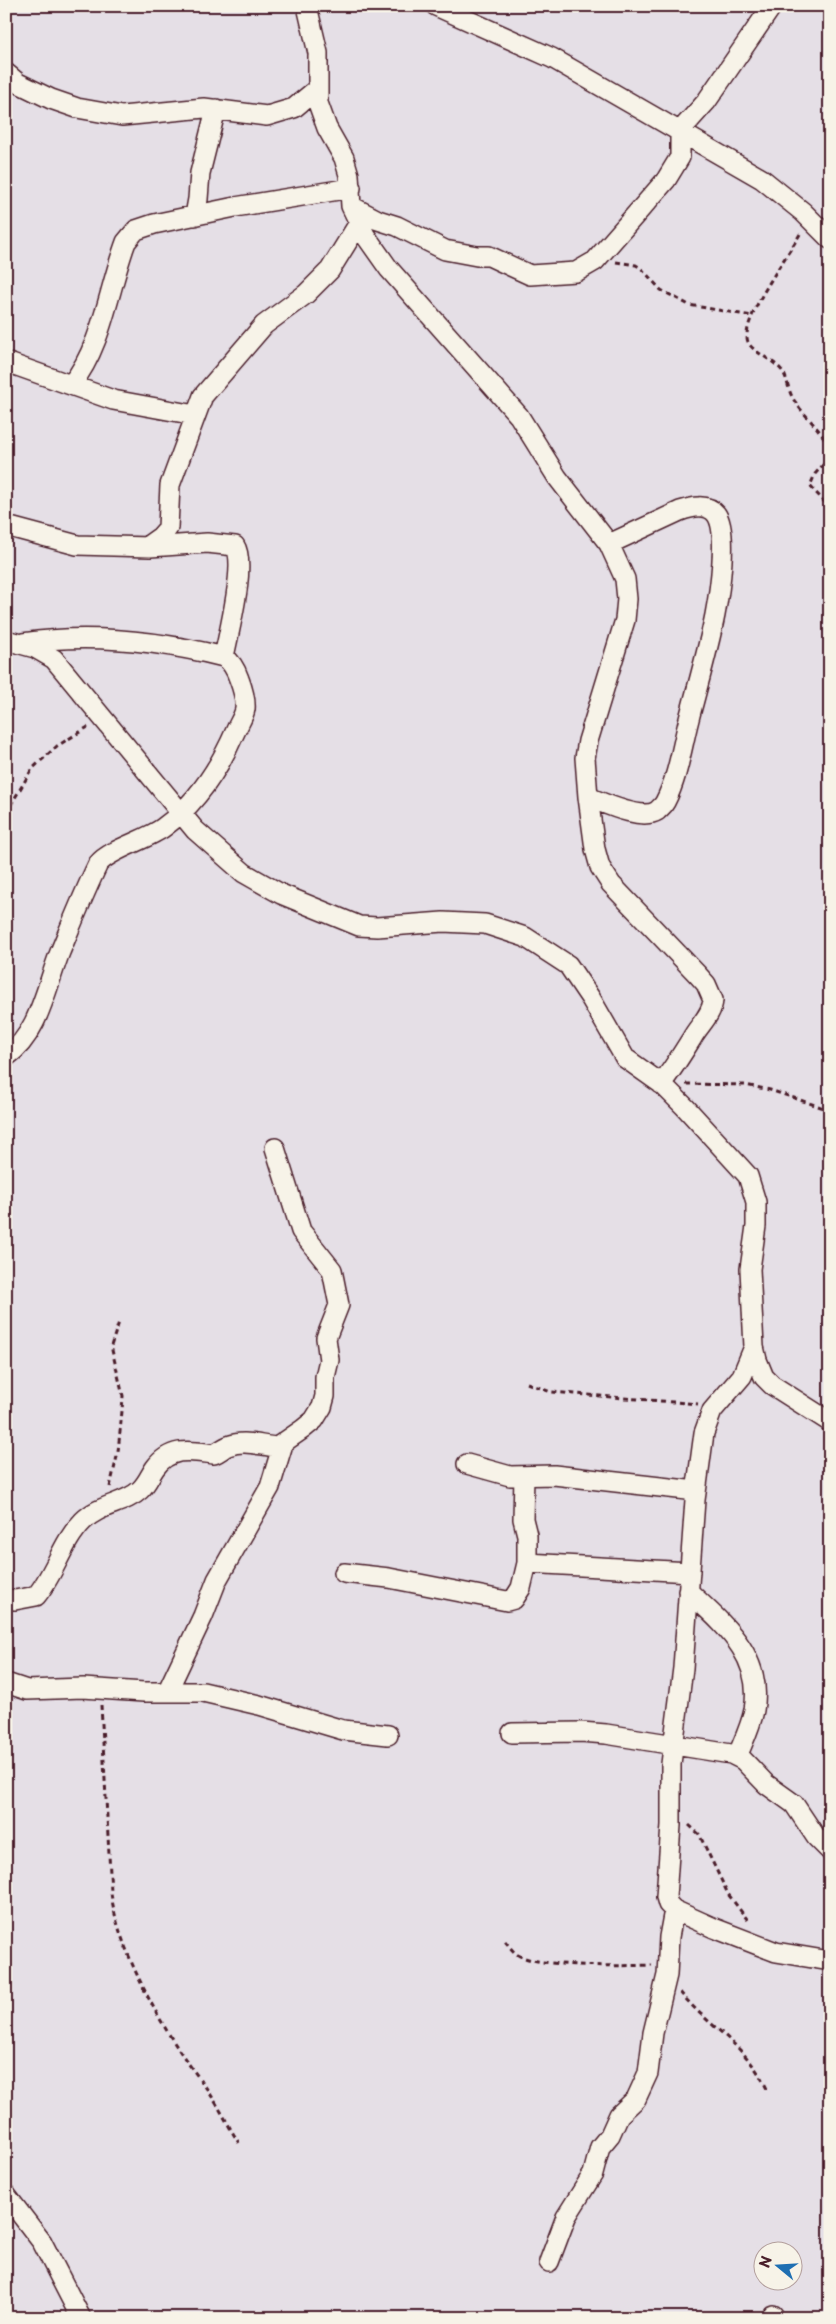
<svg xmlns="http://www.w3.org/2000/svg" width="836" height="2324" font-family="'Playpen Sans',sans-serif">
<rect width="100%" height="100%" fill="#e5dfe6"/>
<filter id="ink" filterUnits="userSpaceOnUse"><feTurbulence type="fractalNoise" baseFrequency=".02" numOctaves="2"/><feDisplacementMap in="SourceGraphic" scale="10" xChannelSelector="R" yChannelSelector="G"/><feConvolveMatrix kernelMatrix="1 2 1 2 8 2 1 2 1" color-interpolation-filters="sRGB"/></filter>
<g filter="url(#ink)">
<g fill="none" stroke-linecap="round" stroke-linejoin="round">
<g stroke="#4a1f2b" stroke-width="22">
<path id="minor" d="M307,6L318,53V103L327,128L344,158L349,175L351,206L365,235L389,269L519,416L557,477L609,544L625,579L627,599L625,620L588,741L585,758L588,797L595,849L600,867L611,884L697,974L706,984L713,1000C712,1015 699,1025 692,1038C682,1054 673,1069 661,1084
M436,6L552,58L762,179L803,212L830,239
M6,73L18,83L51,99L77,108L122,116L204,108L267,116L294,108L317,89
M351,206L378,220L397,226L445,250L477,256H489L530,275L576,272L595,261L666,180L680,157V131L706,102L772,6
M195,216L198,199L200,173L216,109
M6,362L113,400L195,415
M71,385C103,345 108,290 126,242L136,230L154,224L235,207L351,188
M6,526L77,545L150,547L207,543L235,546C247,564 228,635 224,657
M146,547L160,537L168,528L170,485L203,396L264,325L306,294L330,270L359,223
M6,640L35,648L54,659L195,830L244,873L281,894L359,926L377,927L443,922L485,924L525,937L568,965L591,999L625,1058L663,1085L685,1107L748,1176L756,1202V1226L750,1269L754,1347L757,1360L764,1377L772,1385L830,1422
M588,797C604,803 641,821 657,811C660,808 663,806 665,802C678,777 682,746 689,719C698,684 708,650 715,615C719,594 729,531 716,514C707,503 692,507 680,511L609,544
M6,1057C39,1034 46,987 60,952C72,923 84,893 98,864C110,849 147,840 164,827C197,803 220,767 236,730C239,723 244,716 245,709C246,699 242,687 239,679C236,670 232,662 224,657C159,641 90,633 23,643
M754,1347L742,1376L712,1411L704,1433L695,1500L683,1668L671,1764V1825L666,1897L668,1904L674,1910L714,1928L776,1952L830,1961
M467,1464L510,1476L554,1475L696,1491
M527,1563L690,1572
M344,1573L389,1578L507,1601L514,1599L521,1588L527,1563V1535L523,1519L524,1476
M688,1591C723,1624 764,1656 754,1710C751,1726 743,1742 737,1757
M6,1599L15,1600L36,1596C55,1574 62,1542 83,1521C100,1504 125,1504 140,1490C147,1484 150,1475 155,1468C171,1446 191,1451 214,1454C219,1452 223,1448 228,1446C244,1439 260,1446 277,1447L303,1429L314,1420L322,1407L325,1396V1377L329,1360L326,1338L339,1305L332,1270L301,1231L275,1148
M6,1683L27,1690L83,1688L144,1692H203L259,1705L343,1730L388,1735
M167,1692L203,1616L217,1580L270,1487L283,1444
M512,1733L581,1732L606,1734L731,1754L743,1760L766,1784L794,1804L816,1837L830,1851
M6,2195L42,2242L81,2318
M549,2262L566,2217L593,2174L600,2147L610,2135L619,2115L636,2099L648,2073L653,2033L667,1975L669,1937L674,1910
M771,2318L773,2315"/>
</g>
<path stroke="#4a1f2b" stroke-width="3" stroke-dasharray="5 4" stroke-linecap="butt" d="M800,234C789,254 739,321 748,342C753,353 775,360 783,372C789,382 787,391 796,403C807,419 822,430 830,449
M616,262L636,265L641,268L661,290L689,305L752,316
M830,457L815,474L810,486L830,508
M6,813L32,769L57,746L88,727
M686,1084L745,1085L770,1090L830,1110
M527,1383L551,1392L698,1404
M110,1487L118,1452L122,1411L123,1396L111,1346L119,1322
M101,1705L111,1892C116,1941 152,2009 179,2050C190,2067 204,2083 214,2100C223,2114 230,2129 239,2143
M689,1825L699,1834L728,1894L750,1923
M505,1941C509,1946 513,1952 518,1955C540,1968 625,1966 652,1965
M680,1992C709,2028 746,2044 767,2089"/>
<use href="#minor" stroke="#f7f3e8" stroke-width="19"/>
</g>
</g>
<rect width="836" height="2324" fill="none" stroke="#f7f3e8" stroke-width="25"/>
<rect x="12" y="12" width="811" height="2299" fill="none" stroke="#4a1f2b" stroke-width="2" filter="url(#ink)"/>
<g transform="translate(778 2266) rotate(288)"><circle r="24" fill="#f7f3e8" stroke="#b29e9c"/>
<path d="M0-4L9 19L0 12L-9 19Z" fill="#1f6fb2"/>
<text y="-8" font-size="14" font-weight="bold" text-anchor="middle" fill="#4a1f2b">N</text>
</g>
</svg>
